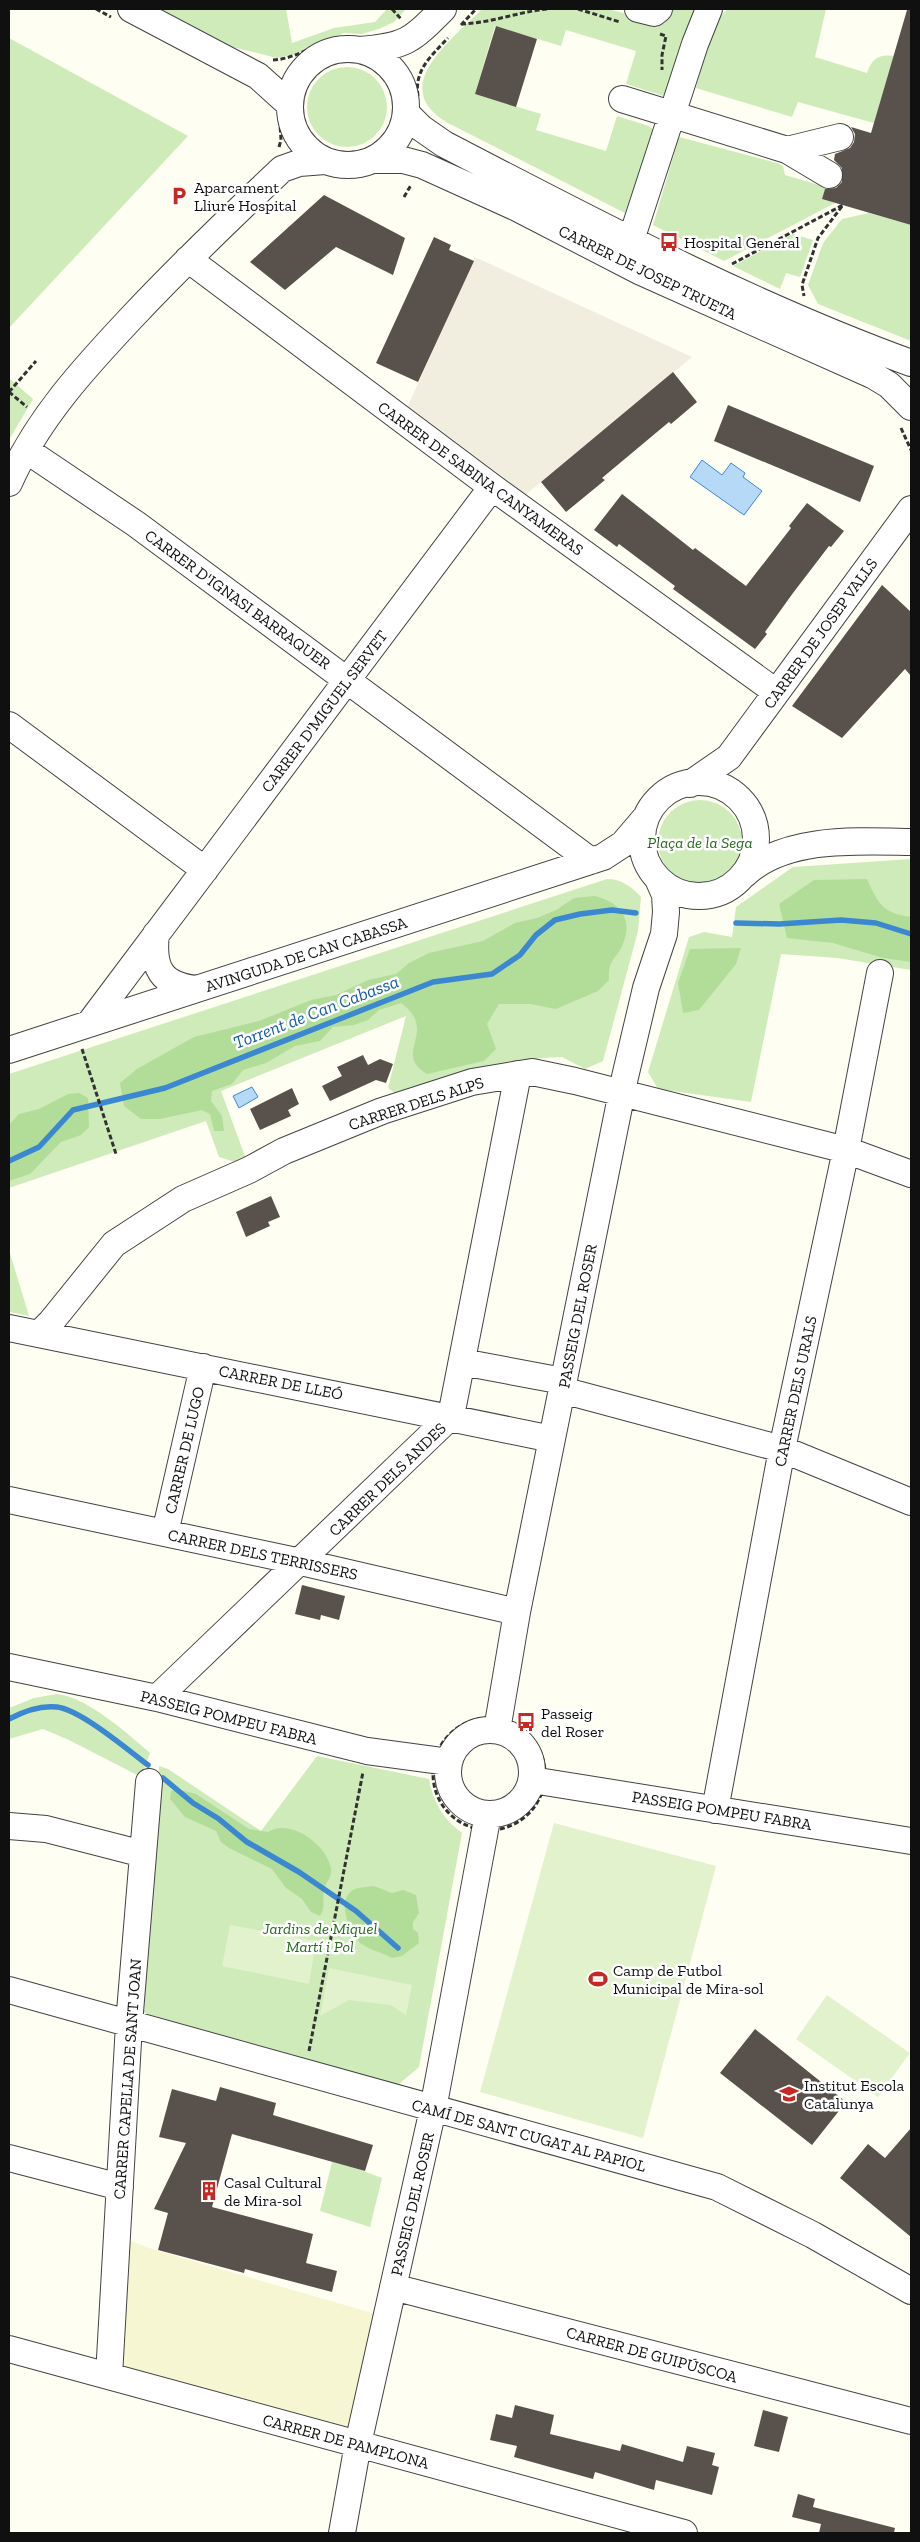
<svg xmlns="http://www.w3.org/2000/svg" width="920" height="2542" font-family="'Zilla Slab',serif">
<rect width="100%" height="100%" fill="#fffef3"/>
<path fill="#f6f6d2" d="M117,2236L155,2250L386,2317L358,2444L109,2376Z"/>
<path fill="#cfebba" d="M149,9H286L292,43L334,28L375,22L387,9H406L394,22L379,29L361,34L344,33L296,54L277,58L228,46Z
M482,9H608L664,24L669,9H694L664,96L626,84L636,51L566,30L561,46L495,26L475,94L541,114L536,130L606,151L617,116L649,126L654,130L625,213L448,123C386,87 452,40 482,9Z
M728,9H826L815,57L867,73C872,58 879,54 894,56L874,123L798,102L792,117L696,88C703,64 707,25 728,9Z
M9,38L188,136L9,328Z
M307 107a40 40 0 1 1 80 0a40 40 0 1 1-80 0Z
M679,137L777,163L783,166L785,175L826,187L822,199L835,203L724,261L653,225Z
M869,213L911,225V341L818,304L808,285L823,243L842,219Z
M793,234L813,240L800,277L786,273L780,289L733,266Z
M9,378L33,399L9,440Z
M658 842a42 42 0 1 1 84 0a42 42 0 1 1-84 0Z
M911,859V970L837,958L781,954L751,1102L658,1089L648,1072L689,937L704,932L732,937L736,907L793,867Z
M607,879C621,879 631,886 641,897L638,931L603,1061L585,1069L562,1057L543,1058L515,1062L396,1094L388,1088L406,1016L221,1091L246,1159L235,1162L219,1157L206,1121L9,1188V1074Z
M9,1250L29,1316L9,1312Z
M57,1694C87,1697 127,1733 150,1753L141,1777L69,1740L43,1729L9,1739V1708L34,1698Z
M317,1756L429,1779C433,1802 443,1819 462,1833L419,2067L398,2085L144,2013L159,1766L168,1769L261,1831Z
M332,2162L358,2169L382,2178L370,2227L320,2211Z"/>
<path fill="#b2dd99" d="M867,879C878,904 883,913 911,917V962L883,958L833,943L787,938L779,904L814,880Z
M594,896C617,901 633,916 624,941C618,960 608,956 609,980L598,991L556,1009L530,1004H499L487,1024L496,1049L484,1061L427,1074C391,1053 440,1032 401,1003L379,1010L368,1020L354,1025L333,1027L320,1041L295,1046L266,1063L243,1070L232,1084L212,1091L211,1101L222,1116L224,1131H214L210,1114L202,1110L160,1119H141L124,1106L120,1083L137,1069L194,1037L259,1021L311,1000L336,995L368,980L396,974L409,963L429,953L483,941L515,923L537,918L556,910L574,898Z
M741,948L736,964L699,1010L683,1013L678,983L690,949Z
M79,1093L88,1098L89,1127L81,1135L61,1142L30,1174L9,1181V1125L19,1114L39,1109L68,1094Z
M177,1789L196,1794L249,1829L268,1832C290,1818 326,1844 331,1868C332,1878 326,1881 324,1890C322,1899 326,1907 320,1916L311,1912L302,1899L286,1888L272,1869L229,1848L221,1842L216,1831L185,1817L170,1799L171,1791Z
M374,1886L392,1893L403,1890L416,1895L419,1913L413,1922V1929L418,1933L419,1943L402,1956L392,1958C382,1952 367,1950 358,1941C348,1930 336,1897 355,1889C361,1887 369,1887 374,1886Z"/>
<path fill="#e2f2cd" d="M554,1823L716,1866L643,2138L480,2092Z
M230,1925L316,1941L309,1984L222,1966Z
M329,1968L412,1985L406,2015L391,2005L349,2000L320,2016Z
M827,1995L910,2053L878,2097L796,2039Z"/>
<path fill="#f1eee0" d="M475,257L692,357L524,496L407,408Z"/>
<path fill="#b6d9f8" stroke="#3b88d1" d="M702,460L722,475L731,463L745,473L743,477L762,491L744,515L690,477Z
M252,1087L258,1097L239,1108L233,1096Z"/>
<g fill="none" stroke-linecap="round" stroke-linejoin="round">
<path stroke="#3b88d1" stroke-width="5.5" d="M736,923L779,924L841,920L876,923L911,934
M9,1161L39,1147L73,1110L165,1088L433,982L492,974L520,955L536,935L555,920L580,914L612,910L636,913
M9,1719C24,1711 40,1705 57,1707C81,1710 128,1750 148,1765
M163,1778L193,1803L219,1819L247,1842L299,1872L356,1911L398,1948"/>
</g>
<path fill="#59524c" d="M907,10H911V225L822,199L825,189L836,188L842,182V168L834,160L835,154L850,148L854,142L855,134L851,127L871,133Z
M496,26L537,39L516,107L475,94Z
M324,195L405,238L393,275L336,247L285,290L250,262Z
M434,237L451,245L449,250L474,261L418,382L376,363Z
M673,372L697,402L671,424L669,422L602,478L605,480L566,512L541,482Z
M728,405L874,466L860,502L714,441Z
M622,494L693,550L695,548L746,586L791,528L789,526L807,503L844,531L831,547L829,546L793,593L765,632L767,634L755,649L673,589L675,586L619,544L617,547L594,530Z
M882,585L911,612V676L905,669L842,738L792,706Z
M363,1055L368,1065L380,1059L393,1064L386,1083L376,1080L330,1101L322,1086L342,1076L337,1067Z
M292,1088L299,1104L288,1110L291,1116L260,1130L250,1109Z
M271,1196L280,1217L268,1222L270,1226L246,1237L236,1212Z
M302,1585L345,1596L339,1620L321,1615L320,1620L295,1614Z
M755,2029L846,2102L812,2145L720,2073Z
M220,2087L276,2103L273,2115L373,2145L365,2171L232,2134L212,2207L313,2234L306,2263L337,2271L332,2292L245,2269L244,2273L158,2250L168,2213L154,2209L186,2143L159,2137L172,2089L216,2101Z
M911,2128V2237L840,2178L868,2144L885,2158Z
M515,2405L554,2415L550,2434L620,2451L622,2444L683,2462L687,2446L715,2453L712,2465L719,2467L712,2495L656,2480L654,2490L595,2472L593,2479L514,2457L517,2446L490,2440L496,2414L512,2418Z
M763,2410L788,2417L779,2452L754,2446Z
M798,2494L815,2499L813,2507L895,2528L894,2533H819L821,2524L792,2517Z"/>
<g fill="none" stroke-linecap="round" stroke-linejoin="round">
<g stroke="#434343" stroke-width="28">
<path id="minor" d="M131,9L258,76L289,104
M638,9L654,13L659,9
M290 107a58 58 0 1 1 116 0a58 58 0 1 1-116 0Z
M359,50C406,46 410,42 443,9
M622,99L787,150L829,175
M406,113L421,128L444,144C596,223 749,304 911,363
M787,150L840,137
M374,160H403L422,165L517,208L641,272L874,376L889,385L911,407
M636,257L631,240L695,44L709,9
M188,259L492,487L776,692
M26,450L136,524L591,861
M9,483C37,419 85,367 133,316C181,265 231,217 282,169L299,163L325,161
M9,725L205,870
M642 839a57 57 0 1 1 114 0a57 57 0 1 1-114 0Z
M690,784L729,757L911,509
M745,874C786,836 858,841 911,842
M156,934C152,968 161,985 196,989
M89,1024L492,487
M9,1050L603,857L623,844L646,817
M9,1328L552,1439
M39,1334L51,1322L114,1244L183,1199L249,1170L284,1151L382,1111L472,1082L532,1072L575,1081L846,1150L911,1174
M462,1362L563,1381
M562,1390L782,1449L911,1502
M9,1500L301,1562L517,1612
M165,1533L203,1367
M9,1667L157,1698L367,1751L449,1762
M157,1698L451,1416L518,1074
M448 1772a42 42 0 1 1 84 0a42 42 0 1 1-84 0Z
M497,1730L517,1612L625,1077L646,988L664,934L666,912L665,895L658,879
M532,1780L911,1841
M715,1810L782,1449L846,1150L880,973
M9,1826L46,1829L143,1854
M9,1990L717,2187L813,2235L911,2291
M9,2158L120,2187
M393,2287L911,2421
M9,2349L684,2533
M109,2376L129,2024L149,1782
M342,2533L358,2444L433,2109L488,1814"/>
</g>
<path stroke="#323232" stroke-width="3" stroke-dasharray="5 2.5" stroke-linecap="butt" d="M96,9L111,17
M392,9L401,19
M578,9L620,22
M461,24C492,23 517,12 547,9
M461,25L476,9
M660,34L666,36L662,55V70
M273,60C297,59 316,42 340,39
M418,96C414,70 431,56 448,38
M279,147L281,140L280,124
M404,197L411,185
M732,264L843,205L818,238L802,285L804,296
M9,392L36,361
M9,392L27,407
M901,428L911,450
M82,1049L116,1154
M433 1774a56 56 0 1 1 112 0a56 56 0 1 1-112 0Z
M309,2051L363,1772"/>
<use href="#minor" stroke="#fff" stroke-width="26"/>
</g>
<defs>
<g id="parking-bare" transform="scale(1.5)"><path d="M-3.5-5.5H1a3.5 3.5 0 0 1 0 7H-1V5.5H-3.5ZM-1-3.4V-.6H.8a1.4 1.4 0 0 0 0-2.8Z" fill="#c52923" stroke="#fff" stroke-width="2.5" paint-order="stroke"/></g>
<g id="bus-bare" transform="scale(1.5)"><path d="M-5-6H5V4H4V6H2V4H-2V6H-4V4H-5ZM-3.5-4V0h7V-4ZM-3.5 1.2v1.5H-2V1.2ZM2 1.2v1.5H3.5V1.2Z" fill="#c52923" stroke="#fff" stroke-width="2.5" paint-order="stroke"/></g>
<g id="stadium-bare" transform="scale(1.5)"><path d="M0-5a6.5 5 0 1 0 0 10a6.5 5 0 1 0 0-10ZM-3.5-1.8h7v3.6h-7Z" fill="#c52923" stroke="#fff" stroke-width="2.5" paint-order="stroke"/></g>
<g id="school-bare" transform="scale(1.5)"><path d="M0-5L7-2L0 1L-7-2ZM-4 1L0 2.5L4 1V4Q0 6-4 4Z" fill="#c52923" stroke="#fff" stroke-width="2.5" paint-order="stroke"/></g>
<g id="building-bare" transform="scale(1.5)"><path d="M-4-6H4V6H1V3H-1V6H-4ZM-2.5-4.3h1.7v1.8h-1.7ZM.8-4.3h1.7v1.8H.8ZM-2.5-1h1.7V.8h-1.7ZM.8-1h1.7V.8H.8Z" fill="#c52923" stroke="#fff" stroke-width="2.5" paint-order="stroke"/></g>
</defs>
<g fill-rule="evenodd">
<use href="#parking-bare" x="179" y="196"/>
<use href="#bus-bare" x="669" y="242"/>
<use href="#bus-bare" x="526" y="1722"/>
<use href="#stadium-bare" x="598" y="1979"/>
<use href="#school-bare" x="789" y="2094"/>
<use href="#building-bare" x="209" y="2191"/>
</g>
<g text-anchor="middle" stroke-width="5" stroke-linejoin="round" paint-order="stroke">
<g font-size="16" fill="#101010" stroke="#fff" text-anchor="start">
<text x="194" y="193">Aparcament<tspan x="194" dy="18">Lliure Hospital</tspan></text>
<text x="684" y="248">Hospital General</text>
<text x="541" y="1719">Passeig<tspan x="541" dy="18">del Roser</tspan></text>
<text x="613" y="1976">Camp de Futbol<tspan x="613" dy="18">Municipal de Mira-sol</tspan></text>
<text x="804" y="2091">Institut Escola<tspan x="804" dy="18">Catalunya</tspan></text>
<text x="224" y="2188">Casal Cultural<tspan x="224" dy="18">de Mira-sol</tspan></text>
</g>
<g font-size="16" fill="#101010" stroke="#fff">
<text transform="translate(648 272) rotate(26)" y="6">CARRER DE JOSEP TRUETA</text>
<text transform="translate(481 478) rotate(36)" y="6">CARRER DE SABINA CANYAMERAS</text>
<text transform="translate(238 599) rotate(36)" y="6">CARRER D'IGNASI BARRAQUER</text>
<text transform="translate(820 633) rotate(-54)" y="6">CARRER DE JOSEP VALLS</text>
<text transform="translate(324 711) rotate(-53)" y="6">CARRER D'MIGUEL SERVET</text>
<text transform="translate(306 954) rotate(-18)" y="6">AVINGUDA DE CAN CABASSA</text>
<text transform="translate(416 1103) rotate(-18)" y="6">CARRER DELS ALPS</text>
<text transform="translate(577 1316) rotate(-79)" y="6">PASSEIG DEL ROSER</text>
<text transform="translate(281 1382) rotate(11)" y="6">CARRER DE LLEÓ</text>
<text transform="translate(795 1391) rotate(-78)" y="6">CARRER DELS URALS</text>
<text transform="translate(184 1450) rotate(-77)" y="6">CARRER DE LUGO</text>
<text transform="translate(387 1479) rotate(-44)" y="6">CARRER DELS ANDES</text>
<text transform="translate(263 1554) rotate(12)" y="6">CARRER DELS TERRISSERS</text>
<text transform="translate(229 1717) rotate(14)" y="6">PASSEIG POMPEU FABRA</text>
<text transform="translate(722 1810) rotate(9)" y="6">PASSEIG POMPEU FABRA</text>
<text transform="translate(127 2079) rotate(-86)" y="6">CARRER CAPELLA DE SANT JOAN</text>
<text transform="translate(529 2135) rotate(15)" y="6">CAMÍ DE SANT CUGAT AL PAPIOL</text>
<text transform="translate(412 2204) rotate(-77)" y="6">PASSEIG DEL ROSER</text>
<text transform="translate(652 2354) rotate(15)" y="6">CARRER DE GUIPÚSCOA</text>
<text transform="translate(346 2441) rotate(15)" y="6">CARRER DE PAMPLONA</text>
</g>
<g font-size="16" font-style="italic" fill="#266b1d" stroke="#fff">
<text x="700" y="848">Plaça de la Sega</text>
<text x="320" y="1934">Jardins de Miquel<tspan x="320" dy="18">Martí i Pol</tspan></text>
</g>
<g font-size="18" font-style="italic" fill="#145aa6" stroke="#fff">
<text transform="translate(316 1012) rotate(-21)" y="6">Torrent de Can Cabassa</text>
</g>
</g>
<rect width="920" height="2542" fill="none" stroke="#101010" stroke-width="20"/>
</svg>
